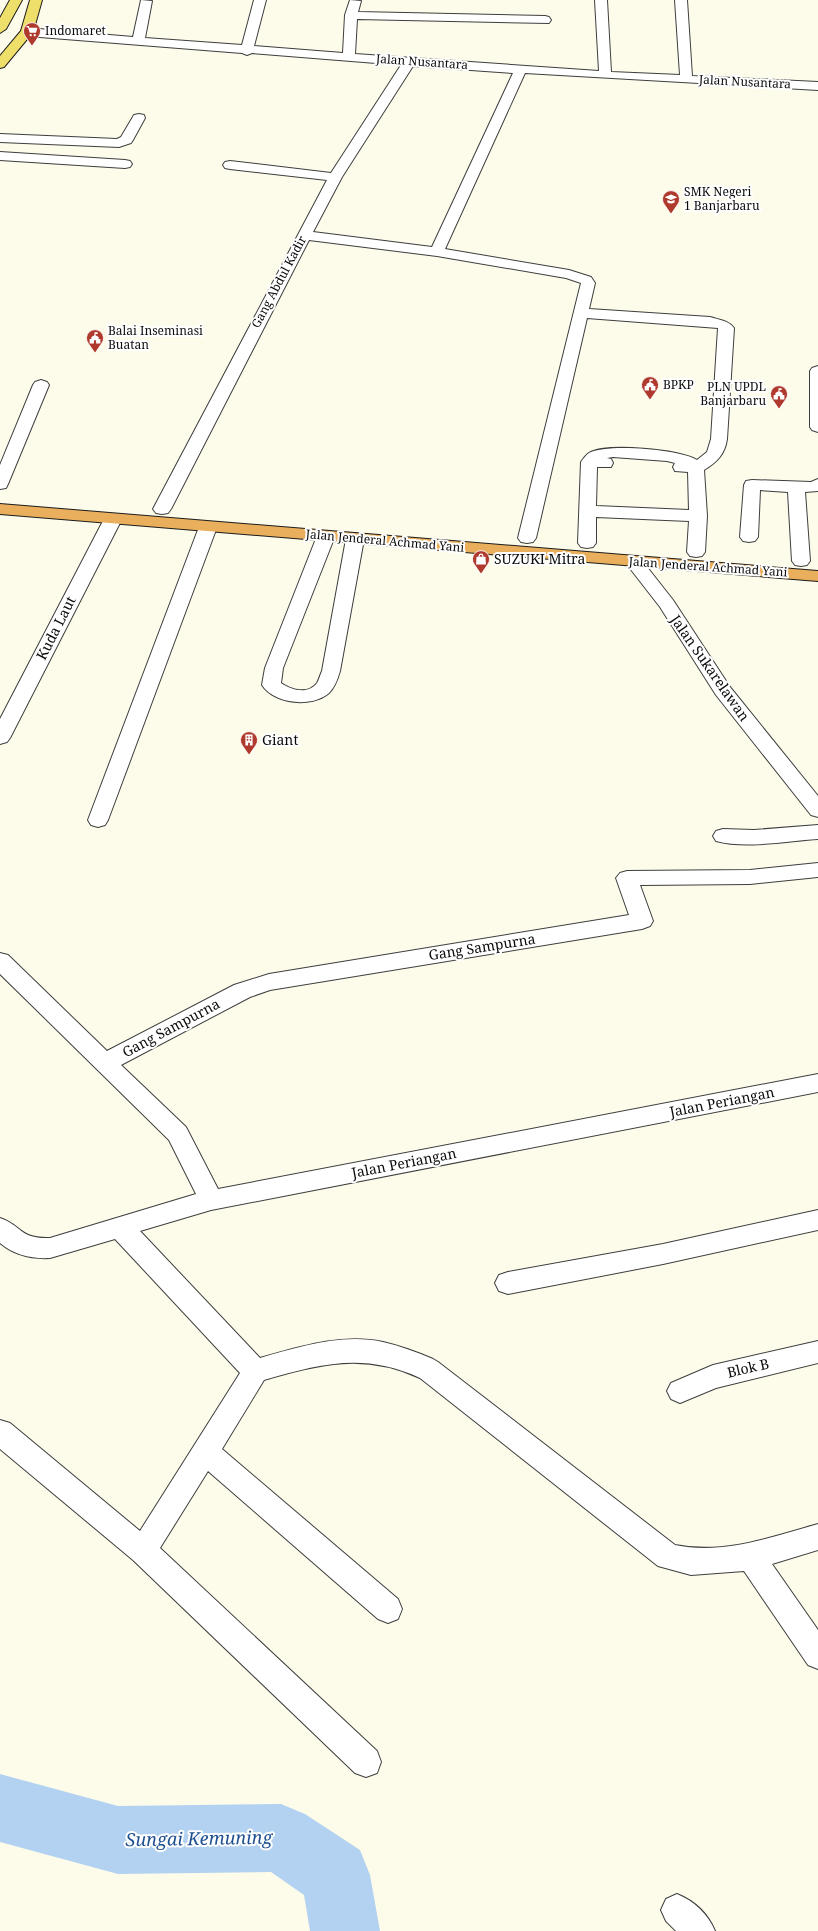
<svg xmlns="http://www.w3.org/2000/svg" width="818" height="1931" font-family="'Noto Serif',serif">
<rect width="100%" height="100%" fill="#fdfcea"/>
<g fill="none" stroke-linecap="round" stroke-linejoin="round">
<path fill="#b3d2f1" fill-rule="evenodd" d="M0,1774L118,1806L281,1804L305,1814L360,1850L370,1875L380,1931H310L304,1895L271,1872L118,1874L0,1842Z"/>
<g stroke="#3e3e3e" stroke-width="2">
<path id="minor" d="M141,0L152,1L145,38L242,45L254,0H266L254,46L343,53L345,15L350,0L361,1L358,12L545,16L549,17L551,20L549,23L357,19L355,54L599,71L595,0H607L611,72L680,75L675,0H687L692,76L818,82V90L525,73L445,249L569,270L591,277L595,283L589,309L710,317C719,320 728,320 734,328L727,439C725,454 717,462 704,470L707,516L705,552L702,556L696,557L690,556L687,552L689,521L596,517V543L593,547L587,548L581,547L578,543L581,462C583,459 586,455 589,453C606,443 681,449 697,460L707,452L711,439L718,328L587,318L536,538L533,542L527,543L521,542L518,538L581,283L566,278L437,256L309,240L171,509L168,513L162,514L156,513L153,509L327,180L230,169L225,168L223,165L225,162L230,161L331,173L401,65L252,53L247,55L242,53L27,36L21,32L27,28L133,37ZM413,66L513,73L432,247L313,232L342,177ZM613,457L667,461L675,463L673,467L675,471L688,472L689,510L596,506L597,467H611L613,463L611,459L607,458Z
M139,114L144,115L145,118L133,140L131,143L119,147L0,142V134L117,139L121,137L134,115Z
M0,152L125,160L130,161L132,164L130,167L125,168L0,160Z
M818,366V432L812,430L810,427V371L812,368Z
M41,380L47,382L49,385L8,484L6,488L0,489V465L33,385L35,382Z
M818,479V491L805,492L810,561L807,565L801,566L795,565L792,561L788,492L760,490L758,537L755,541L749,542L743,541L740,537L744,485L746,481L752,480L811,482Z
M113,514L119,515L122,519L10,738L7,742L0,744V719L104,519L107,515Z
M208,522L214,523L217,527L108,820L105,825L98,827L91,825L88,820L199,527L202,523Z
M326,531L332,532L335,536L283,668L281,683C291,690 308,695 317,683C319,680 320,675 322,671L346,539L349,535L355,534L361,535L364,539L340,671C338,678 335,687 329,693C312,708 274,704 262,685L265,668L317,536L320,532Z
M634,557L640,558L673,600L730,687L818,796V817L811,815L716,695L660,607L625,562L628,558Z
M818,825V839C787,841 746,849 716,841L713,836L716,831L723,829L754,830Z
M818,863V877L750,884L640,885L653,921L650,926L642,929L270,990L250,997L121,1065L186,1127L218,1189L818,1074V1092L211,1210L140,1231L260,1358C299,1347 342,1333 383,1342C400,1346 417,1352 433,1359L438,1362L675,1545C723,1555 772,1537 818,1524V1550L772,1564L818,1630V1669L808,1665L744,1571L691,1575L658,1566L420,1378C363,1352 321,1364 264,1380L222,1449L398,1599L402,1609L398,1619L388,1623L378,1619L208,1471L160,1548L377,1751L381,1762L377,1773L366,1777L355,1773L133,1560L0,1449V1420L10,1423L140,1531L240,1373L115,1239L50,1258C32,1259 14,1255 0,1243V1218C23,1226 19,1239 50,1238L196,1194L169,1140L0,974V953L8,955L107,1051L234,985L269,974L629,915L616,878L620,873L627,871L750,870Z
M818,1210V1230L663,1264L508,1294L499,1291L495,1283L499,1275L508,1272L663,1244Z
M818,1341V1363L716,1388L680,1403L671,1399L667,1391L671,1383L713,1365Z
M677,1894C694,1901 708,1914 715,1931H676L666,1921L661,1910L666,1899Z"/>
</g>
<g stroke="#1c1c1c" stroke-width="2">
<path id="major" d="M10,0H22L6,29L0,33V18Z
M30,0H42L33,32L4,67L0,68V56L21,31Z"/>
</g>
<g stroke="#1c1c1c" stroke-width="2">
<path id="highway" d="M0,504L818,571V581L0,514Z"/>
</g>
<use href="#minor" fill="#fff" fill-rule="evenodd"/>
<use href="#major" fill="#eedf6a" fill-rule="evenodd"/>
<use href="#highway" fill="#e9af5d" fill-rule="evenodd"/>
</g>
<defs>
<g id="supermarket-pin" transform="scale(0.9)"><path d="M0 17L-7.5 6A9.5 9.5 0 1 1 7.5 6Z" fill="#b0392e" stroke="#fff"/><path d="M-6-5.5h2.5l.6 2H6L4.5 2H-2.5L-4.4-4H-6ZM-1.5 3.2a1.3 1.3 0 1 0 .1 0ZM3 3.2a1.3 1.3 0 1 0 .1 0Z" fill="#fff"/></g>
<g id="school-pin" transform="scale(0.9)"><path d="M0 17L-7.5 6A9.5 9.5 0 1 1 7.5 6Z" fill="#b0392e" stroke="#fff"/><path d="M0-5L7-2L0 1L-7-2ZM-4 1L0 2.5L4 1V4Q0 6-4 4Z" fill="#fff"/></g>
<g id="civic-pin" transform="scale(0.9)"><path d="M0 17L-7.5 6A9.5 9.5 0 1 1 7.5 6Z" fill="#b0392e" stroke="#fff"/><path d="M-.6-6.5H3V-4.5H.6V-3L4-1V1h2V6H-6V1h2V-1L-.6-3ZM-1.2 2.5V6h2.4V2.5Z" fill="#fff"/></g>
<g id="shop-pin" transform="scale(0.9)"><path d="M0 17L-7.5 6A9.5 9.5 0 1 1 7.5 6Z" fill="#b0392e" stroke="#fff"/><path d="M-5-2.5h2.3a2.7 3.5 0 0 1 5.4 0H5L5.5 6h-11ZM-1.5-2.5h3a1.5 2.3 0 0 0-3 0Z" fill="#fff"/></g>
<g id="building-pin" transform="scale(0.9)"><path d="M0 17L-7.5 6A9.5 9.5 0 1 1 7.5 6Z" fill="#b0392e" stroke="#fff"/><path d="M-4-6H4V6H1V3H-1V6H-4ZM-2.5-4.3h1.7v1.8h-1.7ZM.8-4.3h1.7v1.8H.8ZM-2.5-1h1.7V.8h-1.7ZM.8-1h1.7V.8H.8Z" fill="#fff"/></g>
</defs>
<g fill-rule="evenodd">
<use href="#supermarket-pin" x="32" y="31"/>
<use href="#school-pin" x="671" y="199"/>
<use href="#civic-pin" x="95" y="338"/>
<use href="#civic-pin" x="650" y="385"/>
<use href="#civic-pin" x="779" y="394"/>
<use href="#shop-pin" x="481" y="559"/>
<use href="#building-pin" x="249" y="740"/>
</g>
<g text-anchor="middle" stroke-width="4" stroke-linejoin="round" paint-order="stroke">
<g font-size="12" fill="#0b0b0b" stroke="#fff" text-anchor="start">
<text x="45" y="35">Indomaret</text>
<text x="684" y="196">SMK Negeri<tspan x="684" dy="14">1 Banjarbaru</tspan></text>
<text x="108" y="335">Balai Inseminasi<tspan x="108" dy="14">Buatan</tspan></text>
<text x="663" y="389">BPKP</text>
<text x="766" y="391" text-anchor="end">PLN UPDL<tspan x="766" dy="14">Banjarbaru</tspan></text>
</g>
<g font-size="12" fill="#0b0b0b" stroke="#fff">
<text transform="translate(422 62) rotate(4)" y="4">Jalan Nusantara</text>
<text transform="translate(745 82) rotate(3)" y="4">Jalan Nusantara</text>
<text transform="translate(279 282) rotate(-62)" y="4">Gang Abdul Kadir</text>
<text transform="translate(385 541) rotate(5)" y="4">Jalan Jenderal Achmad Yani</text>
<text transform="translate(708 567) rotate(4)" y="4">Jalan Jenderal Achmad Yani</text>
</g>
<g font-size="14" fill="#0b0b0b" stroke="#fff" text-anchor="start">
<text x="494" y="564">SUZUKI Mitra</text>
<text x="262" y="745">Giant</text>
</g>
<g font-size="14" fill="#0b0b0b" stroke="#fff">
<text transform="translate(56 628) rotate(-63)" y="5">Kuda Laut</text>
<text transform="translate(710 668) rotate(55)" y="5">Jalan Sukarelawan</text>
<text transform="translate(482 947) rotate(-9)" y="5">Gang Sampurna</text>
<text transform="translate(171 1028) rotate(-28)" y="5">Gang Sampurna</text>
<text transform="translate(722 1102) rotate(-11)" y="5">Jalan Periangan</text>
<text transform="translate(404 1163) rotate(-11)" y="5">Jalan Periangan</text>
<text transform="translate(748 1368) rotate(-13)" y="5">Blok B</text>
</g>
<g font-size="18" font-style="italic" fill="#1f5192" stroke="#fff">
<text transform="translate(199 1839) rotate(-1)" y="6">Sungai Kemuning</text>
</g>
</g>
</svg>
